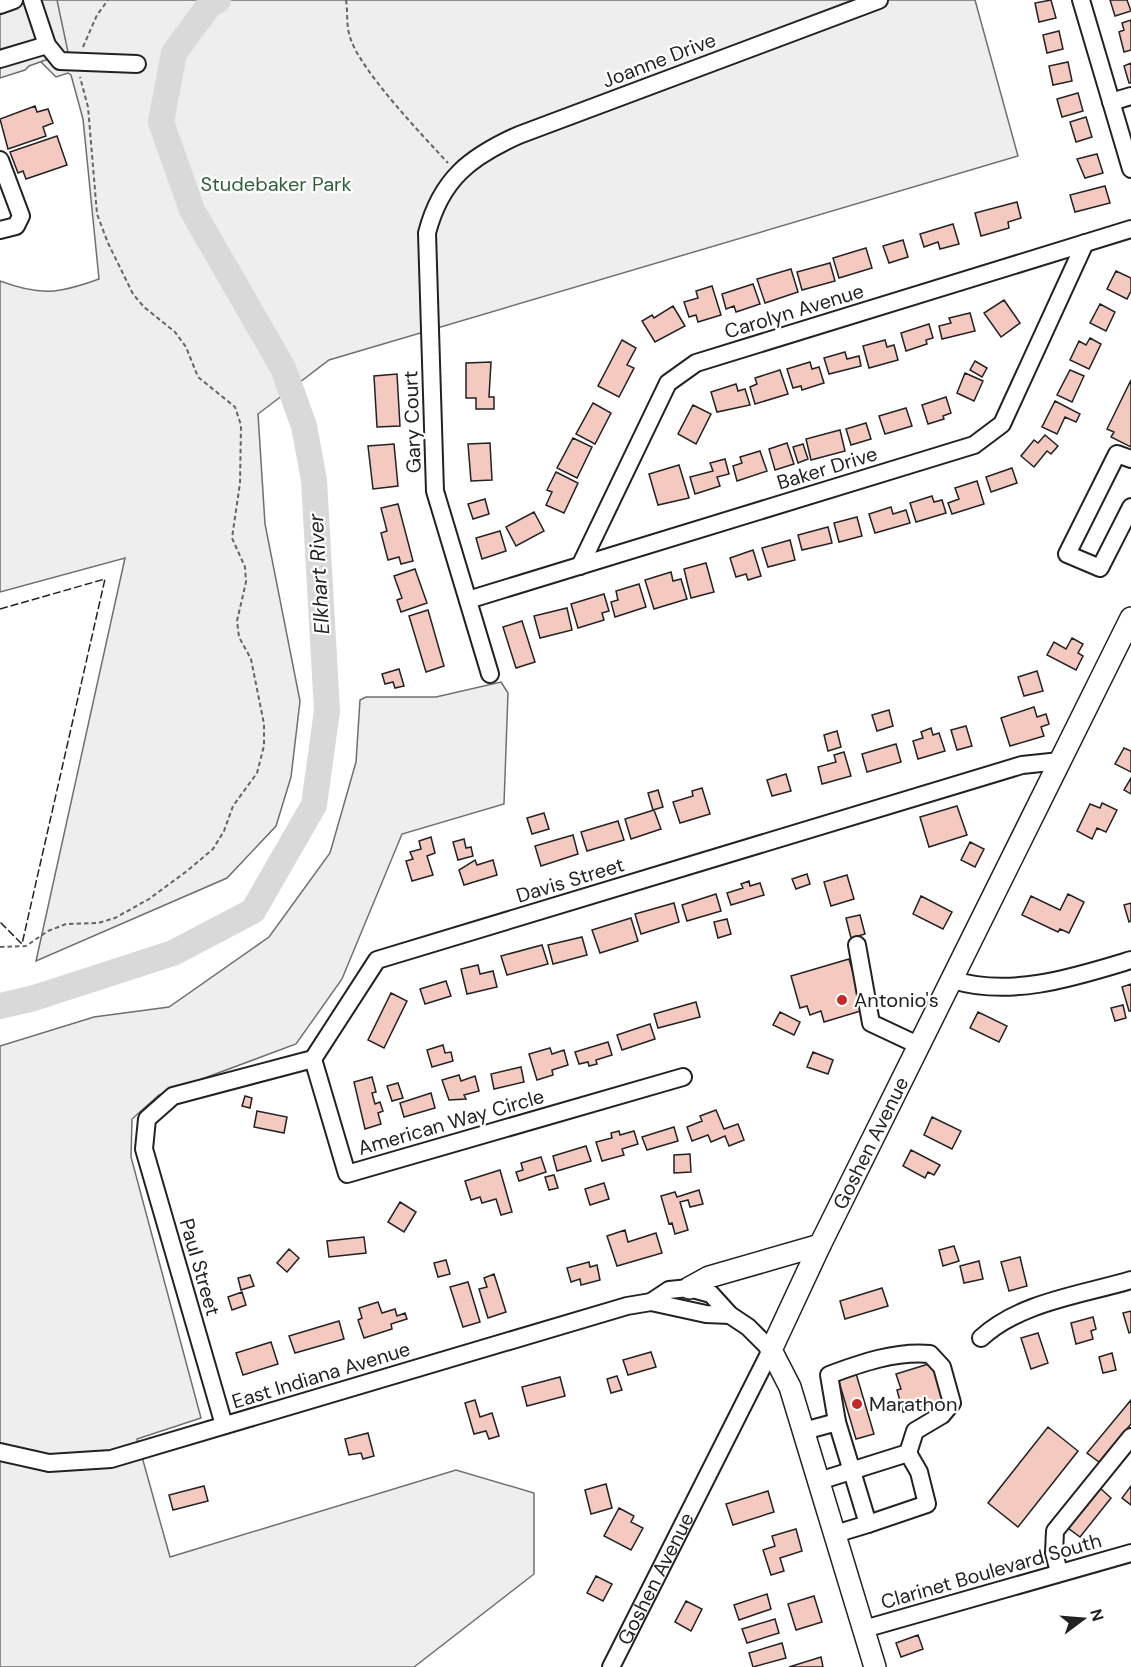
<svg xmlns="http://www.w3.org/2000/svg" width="1131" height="1667" font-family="'DM Sans',sans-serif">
<rect width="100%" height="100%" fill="#fff"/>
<path fill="#eee" stroke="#6f6f6f" stroke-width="1.5" d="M0,0H975L1018,156L329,360L258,414L265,524L300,701L291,777L276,826L227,878L36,961L125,558L0,592V281C40,296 58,294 99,279L83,119L71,75L68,73L56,77L40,61Z
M501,682L508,693L504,804L402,834L342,979L296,1044L159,1095L132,1119L131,1157L201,1418L137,1439L170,1557L456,1470L534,1493V1574L414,1667H0V1046L94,1017L169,1007L269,937L330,853L356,762L360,700L366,697H436Z"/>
<path fill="#ededed" stroke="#6f6f6f" stroke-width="1.5" d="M0,0H57L68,52L29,66L25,70L0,78Z"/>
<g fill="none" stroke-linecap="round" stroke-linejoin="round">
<path stroke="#d9d9d9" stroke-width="26" d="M0,1006L34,998L173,953L253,911L314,805L327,711L314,480L304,426L283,368L192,210L161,122L174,53L210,4L218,0"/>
</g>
<path fill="#f3c9c0" stroke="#222" stroke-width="1.5" d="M1051,0L1056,18L1039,22L1035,3Z
M1110,0H1127L1131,11L1115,16Z
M1131,20V50L1124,52L1119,32L1124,30L1122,23Z
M1059,31L1063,49L1047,53L1043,35Z
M1068,62L1072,81L1053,85L1049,66Z
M1131,63V83H1129L1124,66Z
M1078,93L1083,111L1062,117L1057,99Z
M35,106L37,112L48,109L53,123L43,127L46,136L8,149L0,119Z
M1086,117L1092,137L1076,142L1070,122Z
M57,136L67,165L26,179L23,171L18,173L10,152Z
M1097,154L1103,173L1085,178L1077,159Z
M1105,186L1110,203L1075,212L1070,195Z
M1017,202L1021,218L1008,222L1009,228L981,236L975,213Z
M953,224L959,244L940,249L938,242L924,247L920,234Z
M903,240L908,257L889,263L883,246Z
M866,248L872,268L839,278L833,258Z
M830,263L835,281L802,290L797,272Z
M791,269L798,292L765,303L757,279Z
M1116,271L1131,278V291L1127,299L1107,289Z
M753,284L760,304L736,312L734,306L726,309L722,294Z
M712,286L721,315L698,322L696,315L689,317L684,302L698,298L696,291Z
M1004,300L1020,323L1001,337L984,313Z
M1100,304L1115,312L1106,331L1090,323Z
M673,306L685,326L655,342L642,321L652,315L654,318Z
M970,313L975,331L942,339L939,326L951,323L949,318Z
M929,324L933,338L926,340L927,344L906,351L901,333Z
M1090,338L1101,344L1089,369L1070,360L1079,341L1086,345Z
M622,340L636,348L627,365L634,368L619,397L598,386Z
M885,340L887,347L894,345L898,360L869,368L863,346Z
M845,352L847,359L859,356L861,366L829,374L824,358Z
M975,361L987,368L982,377L970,370Z
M491,362L489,397H494V409H476V398H466V363Z
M810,362L812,369L819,367L824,383L802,390L801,386L793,388L787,369Z
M780,370L788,394L755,404L750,387L757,384L755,378Z
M1070,370L1084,376L1072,402L1057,395Z
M965,373L983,381L974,401L957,393Z
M397,374L400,426L377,427L374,376Z
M1131,380V447L1111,437L1114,432L1107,429Z
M736,384L738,391L745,389L750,405L717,412L711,392Z
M946,397L951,413L943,416L944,419L928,424L922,405Z
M1055,401L1080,414L1076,422L1065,417L1057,434L1042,427Z
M593,403L611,413L595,444L576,434Z
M693,405L711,414L696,444L678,434Z
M906,408L912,426L885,434L879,416Z
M866,423L871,439L851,445L846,429Z
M840,430L845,451L811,460L806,439Z
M1045,435L1058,446L1051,454L1047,451L1034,467L1021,456L1034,440L1038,443Z
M573,438L592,447L577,478L557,468Z
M490,443L492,480L471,481L468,444Z
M787,443L794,464L775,470L769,449Z
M394,444L398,486L373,489L368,446Z
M803,444L808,459L798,463L793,447Z
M760,451L767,471L737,481L733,466L742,463L740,457Z
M725,459L729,474L717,477L720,486L695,494L690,477L713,471L710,463Z
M679,465L689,498L658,505L649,474Z
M1012,468L1017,483L991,492L986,477Z
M556,472L578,483L564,513L546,505L552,492L547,490Z
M977,481L984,504L952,514L948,503L959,499L955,488Z
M932,496L934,502L942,500L946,513L916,522L910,503Z
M485,499L489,514L473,519L468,504Z
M398,504L413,561L401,564L399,557L388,560L381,533L387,531L381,508Z
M891,507L893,514L906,510L910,523L875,533L869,514Z
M534,512L544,531L516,546L506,527Z
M857,517L862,536L839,542L834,523Z
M828,527L832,543L802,550L798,535Z
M500,531L506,551L482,559L476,538Z
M790,540L795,560L768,567L762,548Z
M753,550L761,576L748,580L746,574L736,577L730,558Z
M706,563L714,592L691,598L684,569Z
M415,569L427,603L401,612L397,600L402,598L394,576Z
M671,572L673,581L681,579L687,599L654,609L645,580Z
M639,584L646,607L615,617L611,602L618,600L616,591Z
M604,594L609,611L602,613L604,620L578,628L571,604Z
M567,608L572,630L540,638L534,616Z
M428,610L444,666L426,672L409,616Z
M522,621L535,662L516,668L503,627Z
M1072,638L1083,644L1078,653L1083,656L1076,670L1047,655L1054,642L1066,649Z
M399,669L404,686L395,688L393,682L385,684L382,674Z
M1037,671L1043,691L1024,696L1018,677Z
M1034,707L1037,717L1046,714L1049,724L1041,727L1044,736L1010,746L1001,718Z
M889,710L893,726L877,731L872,715Z
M966,726L972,746L957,750L951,730Z
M931,728L933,735L939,733L945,751L918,759L913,741L923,738L921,732Z
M837,731L841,747L828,751L824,735Z
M896,744L901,762L867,772L862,754Z
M1124,748L1131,751V772L1115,764Z
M844,752L851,776L822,784L818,767L836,762L834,755Z
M786,774L791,791L772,796L767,780Z
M1131,778V794L1124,790Z
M702,788L710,814L680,823L673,802L693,796L692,791Z
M658,790L663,807L653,810L648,793Z
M1102,803L1117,810L1106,832L1097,828L1092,839L1077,831L1090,804L1100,808Z
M957,806L967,835L929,847L920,817Z
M654,810L661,829L631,839L625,819Z
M544,813L549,829L532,834L527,818Z
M618,821L624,840L587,851L581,832Z
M573,835L578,854L541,866L535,846Z
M431,837L435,853L427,856L433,875L412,881L406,861L413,859L410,852L421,849L419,841Z
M464,839L466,848L471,847L473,856L458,860L453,842Z
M970,842L984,849L975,867L961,860Z
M475,860L477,865L493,860L497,875L464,885L459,870Z
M807,874L810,884L796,889L792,879Z
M847,875L854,899L831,906L824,882Z
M749,881L750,886L760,883L764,895L731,905L727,893L743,888L741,884Z
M716,894L721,911L687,921L682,905Z
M1068,894L1084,902L1069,933L1060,929L1058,932L1022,915L1031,896L1060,910Z
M921,896L952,912L943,929L913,914Z
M674,903L679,922L641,934L635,914Z
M1131,903V921L1129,922L1124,905Z
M860,915L865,934L851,938L846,918Z
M631,918L638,941L600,953L592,930Z
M727,919L731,934L718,938L714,922Z
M582,937L587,955L553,964L548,945Z
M542,945L548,964L507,975L501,956Z
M849,959L864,1010L824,1022L821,1011L810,1015L807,1006L800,1008L791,976Z
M478,965L480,974L493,971L497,987L467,994L461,969Z
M446,981L451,996L425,1004L420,989Z
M1131,984V1011H1129L1122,987Z
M391,993L407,1001L384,1048L368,1040Z
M696,1002L700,1017L658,1028L654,1014Z
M1123,1005L1126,1018L1115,1021L1111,1008Z
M780,1012L800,1022L794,1035L773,1025Z
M978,1012L1007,1026L999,1042L970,1028Z
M650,1024L655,1039L622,1050L617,1035Z
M608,1042L612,1055L596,1060L597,1064L589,1066L588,1062L579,1064L575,1052Z
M443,1045L445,1053L451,1052L453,1061L432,1067L427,1050Z
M550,1048L552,1054L564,1050L568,1065L552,1070L553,1075L537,1080L529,1054Z
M813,1052L833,1060L828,1074L807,1067Z
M521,1067L524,1082L494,1089L491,1074Z
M459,1075L461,1081L475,1076L479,1091L464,1095L466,1099L449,1100L442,1080Z
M372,1077L376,1092L372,1093L375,1104L380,1102L383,1111L378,1113L381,1124L365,1129L354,1082Z
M398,1083L403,1098L392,1101L387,1086Z
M431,1093L435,1108L404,1117L400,1103Z
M245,1096L252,1098L250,1108L242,1106Z
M716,1110L724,1129L738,1124L744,1140L729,1146L725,1136L711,1142L708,1135L692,1141L687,1127L702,1121L700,1116Z
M257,1111L287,1117L284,1133L254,1127Z
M932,1117L961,1131L952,1149L924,1135Z
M674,1127L678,1141L647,1150L642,1137Z
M619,1131L620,1135L634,1131L638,1144L622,1149L624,1155L602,1161L596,1142L612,1138L611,1133Z
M586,1146L591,1161L557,1171L553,1156Z
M911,1150L940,1165L934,1175L928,1172L925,1178L903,1166Z
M690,1154L691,1172L674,1173V1155Z
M541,1157L546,1172L519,1181L516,1172L523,1170L521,1163Z
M500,1170L512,1212L501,1215L496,1199L482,1203L480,1197L471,1200L465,1181Z
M554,1175L558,1188L549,1190L545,1177Z
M604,1183L609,1199L590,1205L585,1189Z
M699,1190L703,1204L690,1207L688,1200L680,1202L688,1230L675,1234L672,1223L669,1224L661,1196L675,1192L677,1197Z
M400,1202L416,1212L404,1232L388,1222Z
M625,1230L628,1242L656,1233L662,1253L617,1266L607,1236Z
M364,1237L366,1253L329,1257L327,1241Z
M954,1246L959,1261L943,1266L939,1250Z
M289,1249L299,1258L287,1272L277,1263Z
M1020,1257L1027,1286L1009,1291L1001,1262Z
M446,1260L450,1274L438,1277L434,1263Z
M979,1261L983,1279L964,1283L960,1266Z
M589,1262L590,1267L597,1265L600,1280L581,1285L580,1279L571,1282L567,1268Z
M494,1274L506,1312L488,1318L479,1289L487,1287L484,1278Z
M250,1275L254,1286L241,1290L238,1278Z
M468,1282L480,1322L463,1327L450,1287Z
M882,1288L888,1306L845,1319L840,1301Z
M242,1292L246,1305L232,1310L228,1297Z
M378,1302L382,1313L395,1309L397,1316L405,1313L407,1319L391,1324L392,1329L364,1338L358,1320L362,1318L359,1308Z
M1131,1311V1332L1129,1333L1123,1313Z
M1093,1317L1096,1329L1091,1331L1093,1339L1076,1344L1071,1323Z
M339,1321L344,1339L295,1353L289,1336Z
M1038,1333L1048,1363L1031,1369L1021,1338Z
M271,1342L278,1364L243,1375L236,1353Z
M651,1352L656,1367L628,1375L623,1360Z
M1112,1353L1116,1370L1103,1373L1099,1357Z
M935,1362L947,1399L903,1412L897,1390L901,1389L896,1374Z
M855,1370L874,1434L856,1439L837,1375Z
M617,1376L622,1390L611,1393L607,1379Z
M560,1377L565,1396L527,1406L522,1387Z
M475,1400L480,1417L492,1413L499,1436L489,1439L486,1431L474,1434L465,1403Z
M1131,1400V1424L1099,1462L1087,1453Z
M1048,1427L1078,1451L1018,1527L988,1503Z
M368,1433L374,1456L363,1459L361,1453L349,1455L345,1439Z
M606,1484L612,1508L591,1514L585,1490Z
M204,1486L208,1501L173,1510L169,1495Z
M1131,1486V1505L1122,1498Z
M1100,1488L1111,1498L1080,1537L1068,1528Z
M768,1491L774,1512L733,1525L726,1504Z
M619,1508L634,1516L631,1522L643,1528L631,1550L604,1536Z
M796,1529L802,1551L780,1558L784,1571L771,1575L763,1550L775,1546L772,1536Z
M596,1576L612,1584L603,1601L587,1593Z
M767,1594L771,1609L739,1620L734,1605Z
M814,1596L822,1622L796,1630L788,1604Z
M686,1601L702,1609L691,1631L675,1622Z
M775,1619L779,1633L747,1643L742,1629Z
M918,1635L923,1649L901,1657L896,1643Z
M782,1643L786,1658L753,1667L749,1653Z
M821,1657L823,1667H789Z"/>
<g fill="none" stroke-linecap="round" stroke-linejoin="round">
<g stroke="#222" stroke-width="20">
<g id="minor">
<path d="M32,0L47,45L60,61L137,64"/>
<path d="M1081,0L1131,169"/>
<path d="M0,5L14,0"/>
<path d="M0,59L47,45"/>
<path d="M1111,102L1131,96"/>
<path d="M0,160L21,216L16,226L0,230"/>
<path d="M1131,459L1117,454L1067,554L1100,568L1131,507"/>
<path d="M580,566L668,383L696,363L1131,229"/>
<path d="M468,600L974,445L1002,424L1085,243"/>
<path d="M490,674L435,491L427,233C441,179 470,157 519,135L879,0"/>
<path d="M857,945L871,1023L920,1046"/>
<path d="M953,980C1011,998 1075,977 1131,960"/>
<path d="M313,1059L347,1174L683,1077"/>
<path d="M981,1338C1020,1302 1081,1295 1131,1280"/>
<path d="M224,1425L144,1149L147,1119L173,1096L313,1059L377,960L1022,765L1060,761"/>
<path d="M804,1431L837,1422L868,1524L835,1534"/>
<path d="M0,1452L49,1463L111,1459L627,1306L651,1302L706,1314L730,1315"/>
<path d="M819,1481L908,1453L915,1431L942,1415L952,1403L942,1367L930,1354C895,1351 861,1363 829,1375L837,1422"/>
<path d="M868,1524L927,1504L919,1472L908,1453"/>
<path d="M1059,1572L1054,1553L1055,1531L1131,1437"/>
<path d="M864,1629L1131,1553"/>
<path id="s1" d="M611,1667L771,1350L748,1327L730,1315L711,1294L689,1288L669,1290L651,1302"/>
</g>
</g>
<g stroke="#222" stroke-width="24">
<g id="major">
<path d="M689,1288L709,1277L820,1245"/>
<path id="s2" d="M875,1667L790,1387L771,1350L820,1245L1131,618"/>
</g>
</g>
<path stroke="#646464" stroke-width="2" stroke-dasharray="4.5 3" stroke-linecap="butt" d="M346,0C348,12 346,25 350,37C359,69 423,136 448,163
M83,47L97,15L108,0
M0,947L26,946L48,931L66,924L98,923L115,918L149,899L187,871L213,849L224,831L233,806L257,773L264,746V724L251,659L239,637L237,621L246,582L245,567L232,538L240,483L241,425L235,407L198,377L186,347L175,332L144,307L133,294L108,243L97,214L88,107L80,77"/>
<use href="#minor" stroke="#fff" stroke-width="16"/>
<use href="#major" stroke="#fff" stroke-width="21"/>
<path stroke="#222" stroke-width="1.5" stroke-dasharray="8 3" stroke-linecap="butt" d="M0,609L105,579L22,944L0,922"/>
</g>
<g fill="#c62828" stroke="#fff" stroke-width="2">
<circle cx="842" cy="1000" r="6"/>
<circle cx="857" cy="1404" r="6"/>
</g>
<g text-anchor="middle" stroke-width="4.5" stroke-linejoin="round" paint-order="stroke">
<g font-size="20" fill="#222" stroke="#fff">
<text transform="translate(659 60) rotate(-21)" y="7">Joanne Drive</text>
<text transform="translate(794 311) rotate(-17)" y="7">Carolyn Avenue</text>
<text transform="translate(412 422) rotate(-92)" y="7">Gary Court</text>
<text transform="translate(827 468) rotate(-17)" y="7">Baker Drive</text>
<text transform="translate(570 880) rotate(-17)" y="7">Davis Street</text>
<text transform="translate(451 1122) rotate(-16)" y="7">American Way Circle</text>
<text dy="7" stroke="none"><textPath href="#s2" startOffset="564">Goshen Avenue</textPath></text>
<text transform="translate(200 1267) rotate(74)" y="7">Paul Street</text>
<text transform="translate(321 1375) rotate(-17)" y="7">East Indiana Avenue</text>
<text transform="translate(991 1571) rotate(-16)" y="7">Clarinet Boulevard South</text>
<text dy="7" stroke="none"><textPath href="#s1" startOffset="99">Goshen Avenue</textPath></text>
</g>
<g font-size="20" fill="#2f5e38" stroke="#fff">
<text x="276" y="191">Studebaker Park</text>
</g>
<g font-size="20" fill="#222" stroke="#fff" text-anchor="start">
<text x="854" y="1007">Antonio's</text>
<text x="869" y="1411">Marathon</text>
</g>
<g font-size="21" font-style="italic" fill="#222" stroke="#fff">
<text transform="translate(319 574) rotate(-93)" y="7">Elkhart River</text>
</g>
</g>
<g transform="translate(1083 1619) rotate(74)" stroke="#ffffff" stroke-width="4.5" paint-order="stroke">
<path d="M0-4.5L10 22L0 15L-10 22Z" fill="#222222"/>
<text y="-9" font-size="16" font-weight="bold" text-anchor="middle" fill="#222222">N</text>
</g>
</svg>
